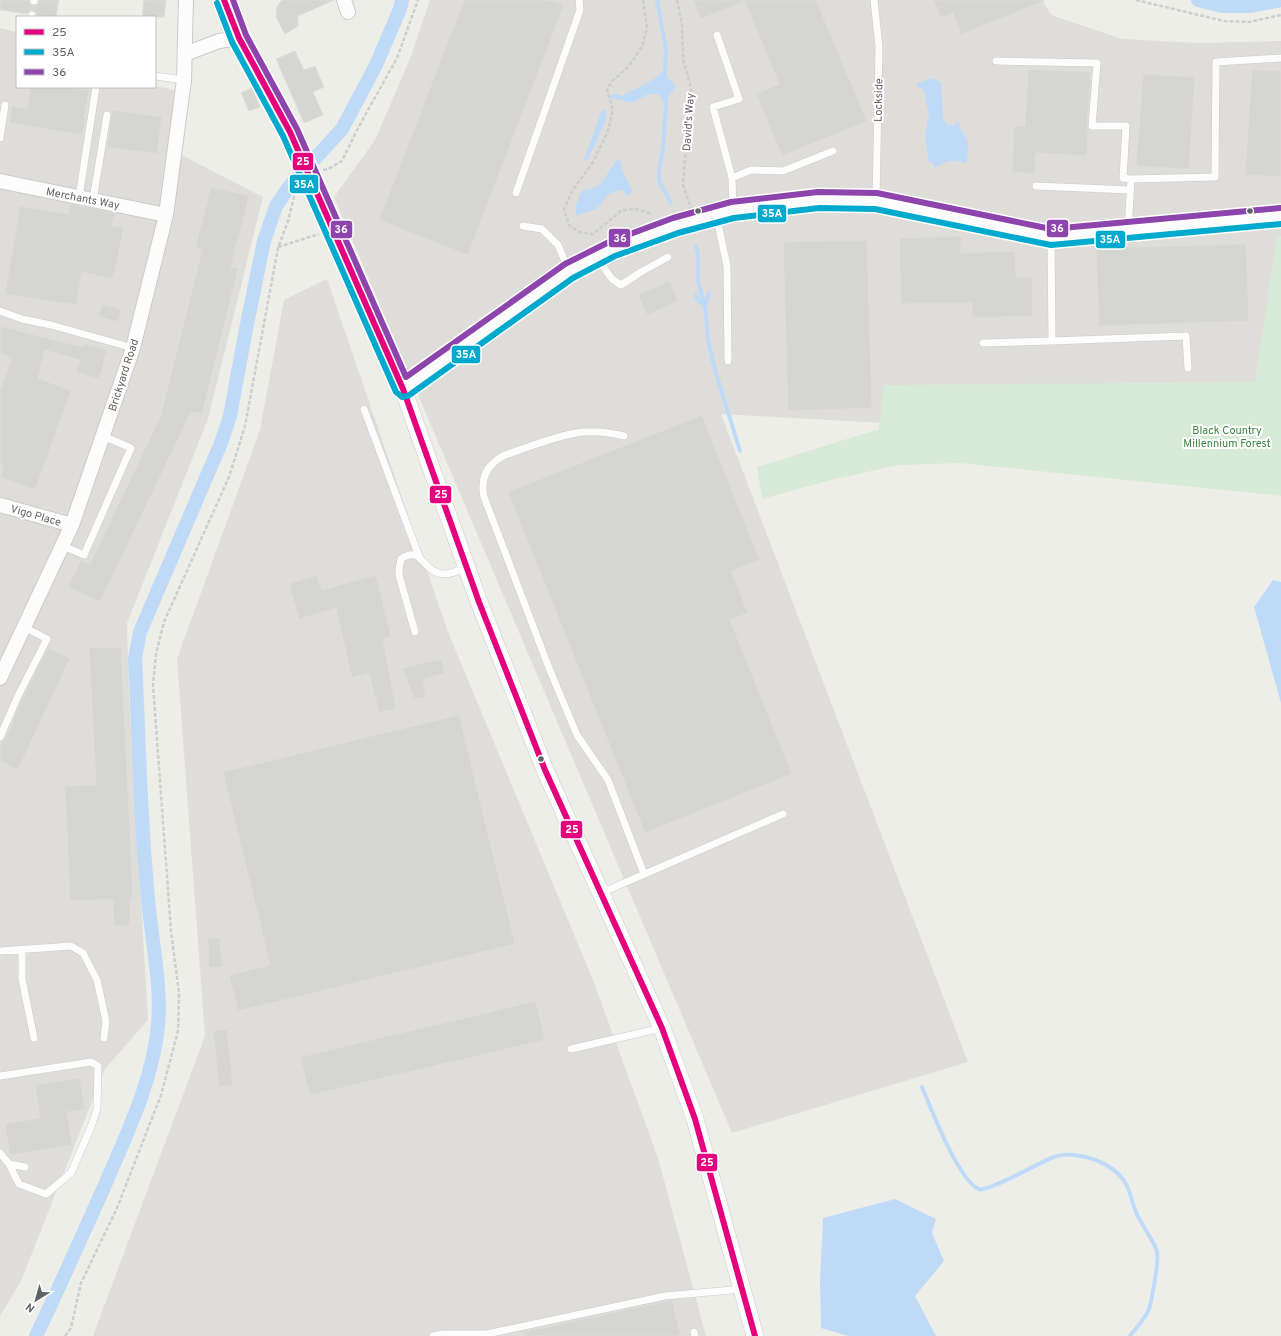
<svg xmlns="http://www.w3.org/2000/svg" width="1281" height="1336" font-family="Overpass,sans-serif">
<rect width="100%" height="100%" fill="#eeeee9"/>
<path fill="#deddd9" d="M430,0H1042L1051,15L1122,39L1199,43L1281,41V445L721,414L968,1062L732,1133L334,197L375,140L410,59Z
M0,28L17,32V87L155,86L183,92L170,149L263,197L208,419L127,623L129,696L148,1020L105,1069L21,1281L0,1316Z
M327,279L448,632L593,980L658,1158L706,1336H93L205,1036L177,659L260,430L284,300Z"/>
<path fill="#d7ead7" d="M1277,236H1281V496L960,463L899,465L831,480L762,499L757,467L879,429L884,385L1255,382Z"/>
<path fill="#bfdaf7" d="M665,69C667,76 667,80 673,82L675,86L667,101V108L659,95C654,94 650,93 646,95C638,99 629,108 622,98C627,90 630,92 638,88C648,83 658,77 665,69Z
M933,78L941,83L943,118L947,124L953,126L957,122L961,123L959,127C970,141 970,147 966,164C951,158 948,161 934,168L933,162L929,163L925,136L929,114L923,89L916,86L918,83Z
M602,110L606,111L605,122L587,161L584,160Z
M619,160L621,163L622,171L629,184V185L633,191L627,196L622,190C603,191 607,202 594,210C588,213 583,212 578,216L576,213V204L582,190C606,189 603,176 616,161Z
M1273,580L1281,582V703L1254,607Z
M895,1199L936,1219L932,1233L944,1261L915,1296L936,1336H848L821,1328L820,1279L823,1218Z"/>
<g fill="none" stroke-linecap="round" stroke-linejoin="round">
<path stroke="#bfdaf7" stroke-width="4" d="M657,0L666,49L665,75
M611,97L616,96L622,98
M666,103L663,149L659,169V181L671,203
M696,246L698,254V282L705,305L708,340L715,370L740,451
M695,295L700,302L705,305L709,293
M922,1087C931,1108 959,1182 979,1189C989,1192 1040,1162 1054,1157C1059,1155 1069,1154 1074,1155C1094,1157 1118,1167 1127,1186C1131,1194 1132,1203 1136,1212C1140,1223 1155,1242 1157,1252C1159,1262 1152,1298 1149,1309C1145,1319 1136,1328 1130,1336"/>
<path stroke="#bfdaf7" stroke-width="14" d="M1198,0L1222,6H1251L1281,0
M36,1336C60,1286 82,1236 105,1185C127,1133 153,1081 158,1025C162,985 151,938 148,898C140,818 139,738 135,658L140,632L221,443L230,416L246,329L264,241L276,206L289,187L342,129L376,65L400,9L402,0"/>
</g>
<path fill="#d5d5d2" stroke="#deddd8" d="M0,0H29L30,4L34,6L38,4L39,0H59L56,17L37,16L36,12L32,10L29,11L27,14L0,10Z
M144,0H166L164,17H142Z
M282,0H334L298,16V26L285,34L276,17L277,7Z
M464,0H550L564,5L468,255L379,220Z
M693,0H816L867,121L782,156L756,94L779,84L745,1L701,19Z
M933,0H1045L961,35L953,13L941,18Z
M295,51L304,70L315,66L324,87L313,92L323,115L304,123L276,59Z
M1028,69L1091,72L1087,126L1088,129L1087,156L1036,153L1035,174L1012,172L1014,126H1025Z
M1252,70L1281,71V177L1245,175Z
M1143,74L1195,77L1189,169L1136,166Z
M30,87H70L89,90L84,118H86L83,135L9,123L12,106L27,109Z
M252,88L260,107L249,111L241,93Z
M112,110L162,117L157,154L107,147Z
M211,187L249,196L231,267L238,268L202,414L191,412L100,602L68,587L81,560L90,564L161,415L202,250L195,248Z
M70,204L115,213L112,226L124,228L113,279L82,272L76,305L5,294L20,206L68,214Z
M961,236V253L1015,251L1016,277H1032L1033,316L972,318V303L901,304L899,238Z
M867,240L872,408L788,411L783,242Z
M1246,244L1249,321L1099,326L1096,248Z
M669,281L678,301L647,315L638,295Z
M102,304L122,310L118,322L98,316Z
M0,326L83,347L84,344L107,350L99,379L76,372L80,360L45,350L38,378L71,391L35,490L1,477L4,465L0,464V391L12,358L0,354Z
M702,415L760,560L731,571L748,613L730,620L792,774L645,833L508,492Z
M317,575L322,590L376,575L391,637L383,639L396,709L379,712L369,673L352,678L336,608L299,619L289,584Z
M121,647L133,898H130V926H114L113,899L70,901L65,786L96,785L89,648Z
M48,648L70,658L18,770L0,761V745L5,739L23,698Z
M442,659L445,673L423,679L426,697L414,699L402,668Z
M459,715L515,944L238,1011L229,975L270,965L223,772Z
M208,938H220L222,967L209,968Z
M536,1001L545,1040L310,1095L300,1057Z
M227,1029L233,1085L219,1087L213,1031Z
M80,1078L85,1109L67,1112L72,1145L10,1155L5,1124L40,1118L35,1085Z
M672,1300L681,1336H524V1332Z"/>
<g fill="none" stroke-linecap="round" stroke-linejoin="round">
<g stroke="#cacaca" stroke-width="8">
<path id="service" d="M34,0V1
M874,0L879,47L876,201
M32,17V15
M717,35L739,99L713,107L732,178L733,210
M996,61L1097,63L1092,126H1126L1123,178L1131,179
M155,76L184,80
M0,138L5,105
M732,178L751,170L783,171L833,151
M1036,186L1130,190
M516,193L580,10L579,0
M79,197L96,87
M93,200L107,115
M716,214L727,266L728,361
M523,226L542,229L558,245L569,271
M1128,230L1131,179L1215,177L1216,62L1281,58
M1051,237L1052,341L1186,336L1188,368
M596,257L612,279L621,285L641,272L668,257
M0,311L22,319L51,325L133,348
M983,343L1052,341
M364,409L420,559
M624,436C607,432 588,430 571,434C548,439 526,448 505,455C487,464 480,478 484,497L549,668L577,735L608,780L644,874
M63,546L84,555L131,448L103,436
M415,632L399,575V569L401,559C420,545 423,569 438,573C448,576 457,571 466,567
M0,737L18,696L47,639L24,627
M601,893L783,814
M22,950V979L34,1038
M0,951L71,946L83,953L97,980L106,1021L104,1038
M571,1049L662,1028
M0,1076L91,1062L98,1066L97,1109L91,1127L71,1173L46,1194L19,1184L9,1164
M0,1153L9,1164L25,1167
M694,1332L695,1336
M433,1336L443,1334H487L665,1296L743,1289"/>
</g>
<g stroke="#cacaca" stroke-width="16">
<path id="minor" d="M344,0L348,12
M185,54L219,41L239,38
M0,181L166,215
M403,389L569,271L612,249L676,225L733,210L819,200L876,201L1051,237L1281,216
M0,505L72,525
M0,678L72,525L133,348L166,215L184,80L186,0"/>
</g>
<g stroke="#cacaca" stroke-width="18">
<path id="tertiary" d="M224,0L239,38L290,132
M321,201L403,389L479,602L545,770L662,1028L695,1119L755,1336"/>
</g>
<path stroke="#cacfcc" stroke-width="2.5" stroke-dasharray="4 2" stroke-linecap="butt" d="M643,0L647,28L642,47L628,67L612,81L607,90L613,110L608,131L593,162L573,190L564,209L569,225L579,232L593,234L622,210L638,209L651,214
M677,0L682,24L683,59L691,88L683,185L691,208
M1136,0L1224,21L1249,22L1281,15
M323,170L328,169L342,161L357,130L397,58L418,0
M278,247L319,234
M65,1336L71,1328L81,1283L117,1208L161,1095L178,1031L179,993L171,931L153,685L156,654L164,622L229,477L245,426L278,248L288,221L295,193L299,188"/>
<use href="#service" stroke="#fcfcfc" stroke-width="7"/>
<use href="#minor" stroke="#fcfcfc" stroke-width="14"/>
<use href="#tertiary" stroke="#fcfcfc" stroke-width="17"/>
<g stroke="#cacaca" stroke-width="18" stroke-linecap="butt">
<path id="tertiary-bridge" d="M290,132L321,201"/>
</g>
<use href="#tertiary-bridge" stroke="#fcfcfc" stroke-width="17"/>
<g stroke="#fff" stroke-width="9">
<path id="bus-1" d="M224,0L239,38L290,132L403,389L479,602L545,770L662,1028L695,1119L755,1336"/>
</g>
<g stroke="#fff" stroke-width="9">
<path id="bus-2" d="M217,3L232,42L283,136L396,392L402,397L408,396L573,278L615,256L678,233L734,218L819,208L875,209L1051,245L1281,224"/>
</g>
<g stroke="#fff" stroke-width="9">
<path id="bus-3" d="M233,0L246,35L297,129L406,377L565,264L609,242L673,218L731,202L818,192L877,193L1051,229L1280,208"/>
</g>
<use href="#bus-1" stroke="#e5007d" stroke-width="6"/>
<use href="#bus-2" stroke="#00a9ce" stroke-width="6"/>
<use href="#bus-3" stroke="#8e44ad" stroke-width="6"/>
</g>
<g fill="#5f6267" stroke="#fff" stroke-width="1.5">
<circle cx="698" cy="211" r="3.5"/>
<circle cx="1250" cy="211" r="3.5"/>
<circle cx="541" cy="759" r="3.5"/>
</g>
<g text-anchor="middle" stroke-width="4" stroke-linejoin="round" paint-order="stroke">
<g font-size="11" fill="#5f6267" stroke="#fff">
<text transform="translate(878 100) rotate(-89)" y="4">Lockside</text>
<text transform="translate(688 122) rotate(-86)" y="4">David's Way</text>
<text transform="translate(83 198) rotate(11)" y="4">Merchants Way</text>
<text transform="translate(123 375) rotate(-72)" y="4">Brickyard Road</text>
<text transform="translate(36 515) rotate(16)" y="4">Vigo Place</text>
</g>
<g font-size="11" fill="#388543" stroke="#fff">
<text x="1227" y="434">Black Country<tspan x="1227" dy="13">Millennium Forest</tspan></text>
</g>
</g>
<g stroke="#fff" stroke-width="1.5">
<rect x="292" y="152" width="22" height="19" rx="4" fill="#e5007d"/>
<rect x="289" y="174" width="30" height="20" rx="4" fill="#00a9ce"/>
<rect x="757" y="204" width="30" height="19" rx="4" fill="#00a9ce"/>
<rect x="1046" y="219" width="23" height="19" rx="4" fill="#8e44ad"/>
<rect x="330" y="220" width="23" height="19" rx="4" fill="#8e44ad"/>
<rect x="608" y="228" width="23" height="20" rx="4" fill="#8e44ad"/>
<rect x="1095" y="230" width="31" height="19" rx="4" fill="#00a9ce"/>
<rect x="451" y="345" width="30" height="19" rx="4" fill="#00a9ce"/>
<rect x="429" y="485" width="23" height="19" rx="4" fill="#e5007d"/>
<rect x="560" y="820" width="23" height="19" rx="4" fill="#e5007d"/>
<rect x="696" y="1153" width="22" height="19" rx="4" fill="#e5007d"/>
</g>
<g font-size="11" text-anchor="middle" font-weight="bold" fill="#fff">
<text x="303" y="165">25</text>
<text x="304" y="188">35A</text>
<text x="772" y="217">35A</text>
<text x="1057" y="232">36</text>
<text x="341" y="233">36</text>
<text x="620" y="242">36</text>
<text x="1110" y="243">35A</text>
<text x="466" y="358">35A</text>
<text x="441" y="498">25</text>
<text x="572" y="833">25</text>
<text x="707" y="1166">25</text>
</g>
<rect x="16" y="16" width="140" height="72" fill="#ffffff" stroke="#bfc0c2"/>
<rect x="24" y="29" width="20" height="6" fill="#e5007d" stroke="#bfc0c2"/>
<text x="52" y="36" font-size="12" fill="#5f6267">25</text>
<rect x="24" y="49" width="20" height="6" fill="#00a9ce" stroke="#bfc0c2"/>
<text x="52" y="56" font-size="12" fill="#5f6267">35A</text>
<rect x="24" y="69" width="20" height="6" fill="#8e44ad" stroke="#bfc0c2"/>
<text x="52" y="76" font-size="12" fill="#5f6267">36</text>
<g transform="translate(36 1300) rotate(217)" stroke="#ffffff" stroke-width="3" paint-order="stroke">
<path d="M0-3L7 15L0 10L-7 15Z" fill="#5f6267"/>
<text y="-6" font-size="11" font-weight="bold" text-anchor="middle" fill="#5f6267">N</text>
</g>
</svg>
